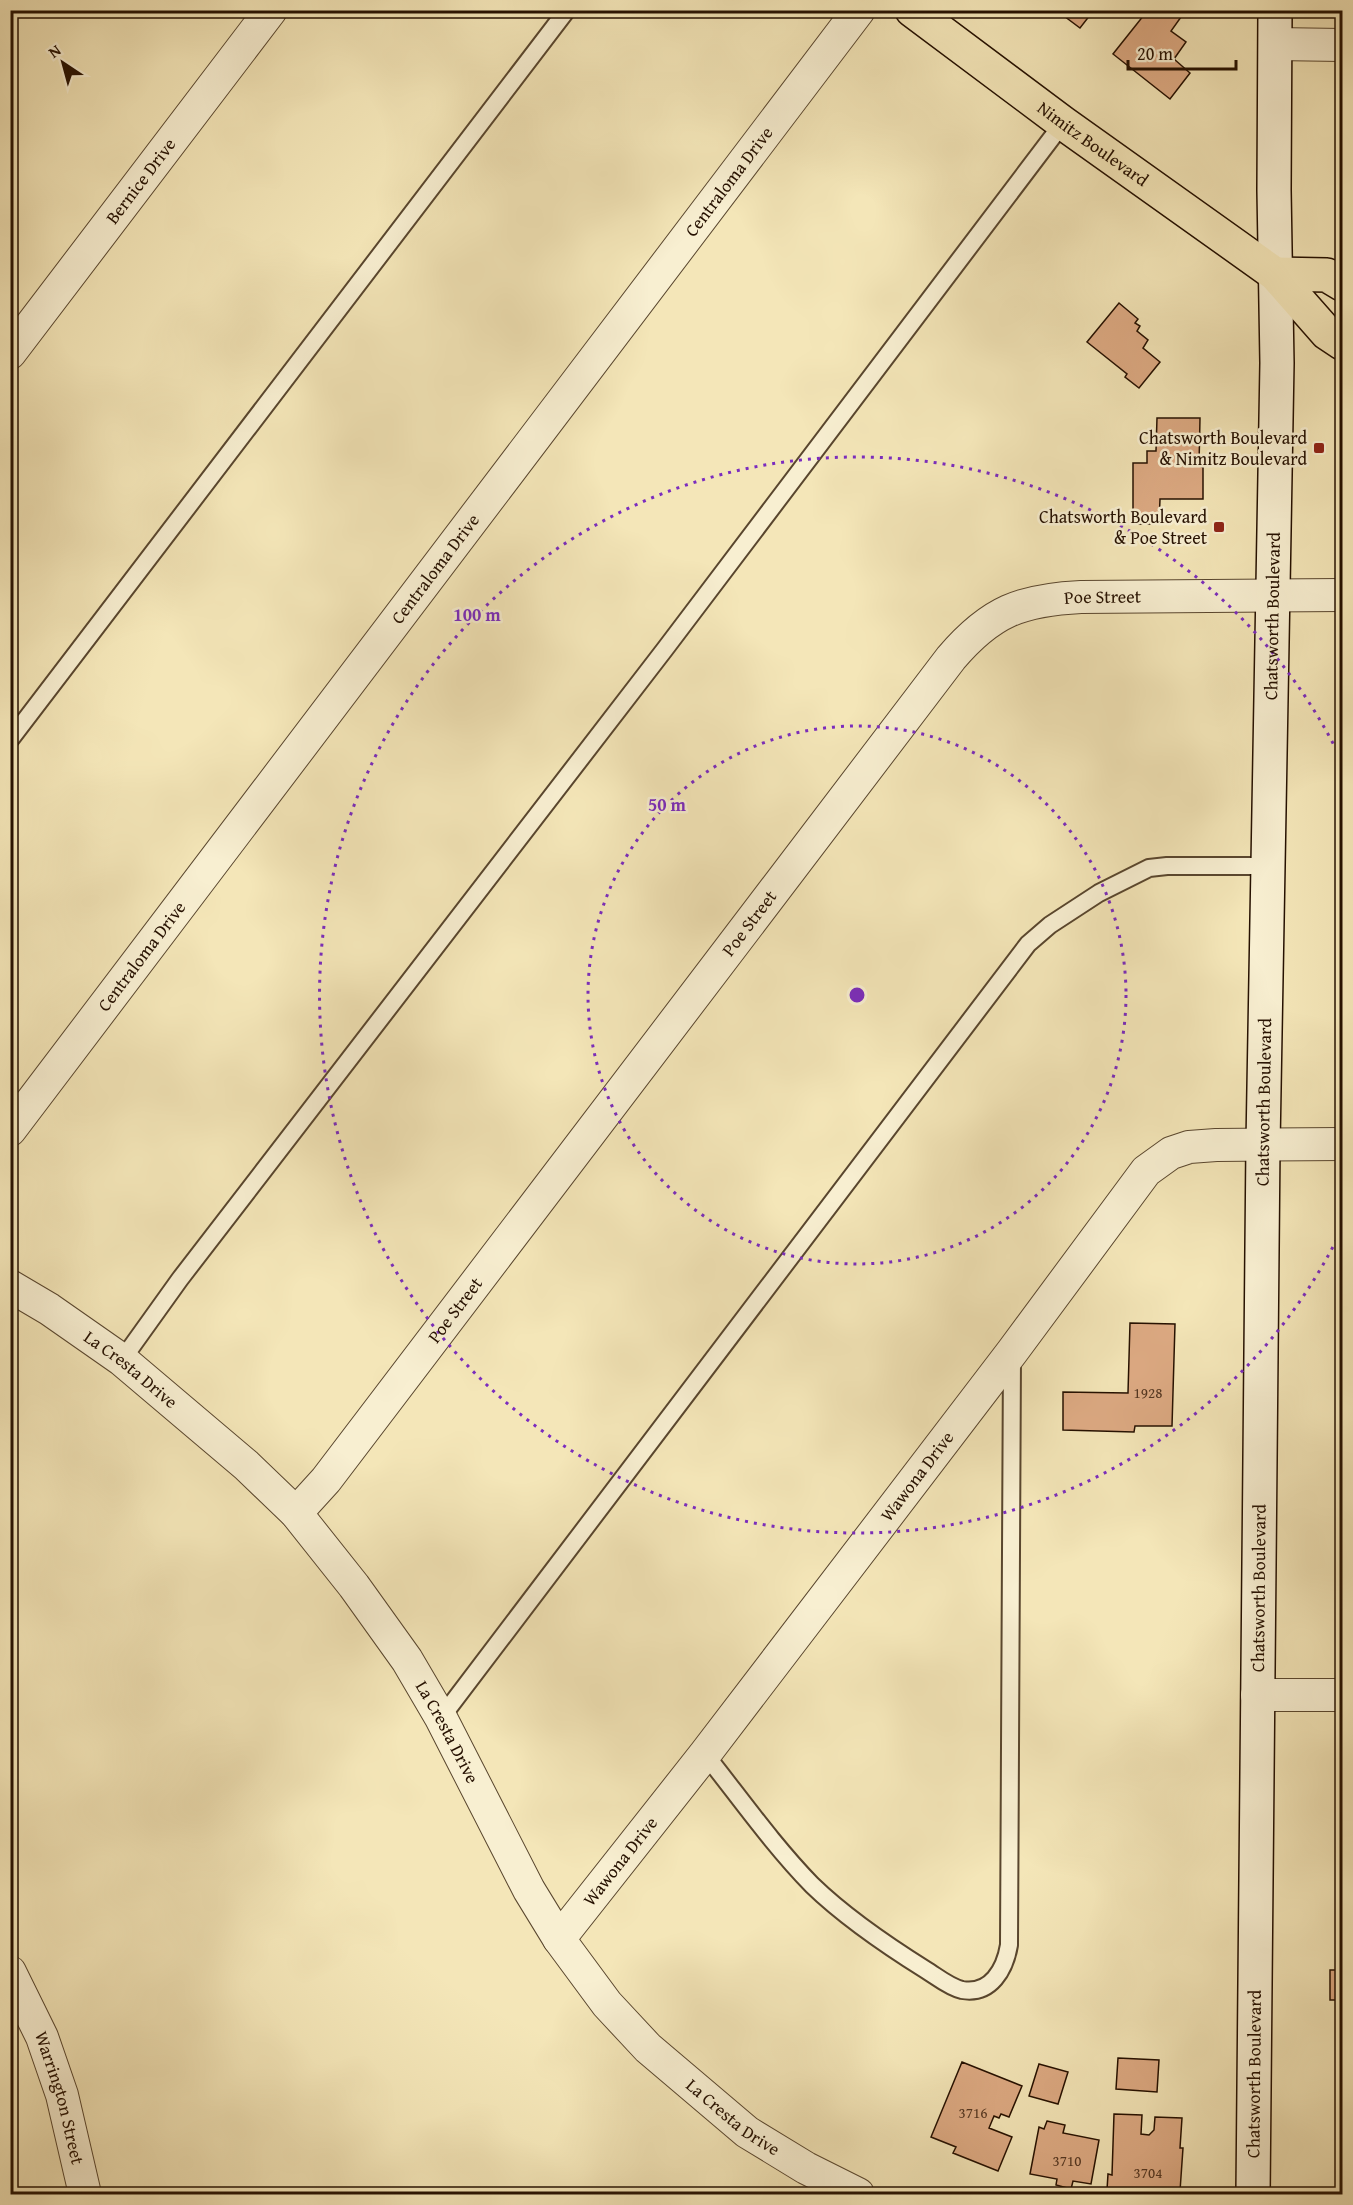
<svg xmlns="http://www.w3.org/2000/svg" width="1353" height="2205" font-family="'Gentium Book Plus',serif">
<rect width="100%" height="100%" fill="#f4e6b8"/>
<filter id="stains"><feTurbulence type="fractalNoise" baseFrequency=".00333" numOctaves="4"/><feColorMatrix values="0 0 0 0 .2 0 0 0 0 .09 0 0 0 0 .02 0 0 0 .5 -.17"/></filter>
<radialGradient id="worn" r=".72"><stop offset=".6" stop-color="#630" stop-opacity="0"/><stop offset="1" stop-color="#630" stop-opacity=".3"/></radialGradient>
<path fill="#ddaa83" stroke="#251000" stroke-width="1.5" d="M1056,10H1094L1080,28Z
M1186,10L1171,31L1186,42L1174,59L1190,73L1170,99L1113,54L1144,15L1140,10Z
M1119,303L1138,319L1135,323L1140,326L1137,331L1148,340L1143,348L1160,362L1139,388L1125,377L1127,374L1087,342Z
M1157,418H1200L1199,466L1203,467V499H1160L1159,524H1133V463H1147V451H1156Z
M1130,1323L1175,1324L1172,1426H1135L1134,1432L1063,1430V1392L1128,1393Z
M1341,1944H1342V2003V2000H1330V1970H1341Z
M1118,2058L1159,2060L1157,2092L1116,2089Z
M962,2062L1022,2086L1009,2117L1001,2114L999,2118L994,2116L989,2128L1012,2137L998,2171L953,2153L956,2147L931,2137Z
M1039,2064L1068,2072L1058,2104L1029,2096Z
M1114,2114L1142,2115L1141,2134L1149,2135L1154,2130L1155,2117L1182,2118L1180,2148H1183L1180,2191L1163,2190V2193L1107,2190L1108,2174L1112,2175Z
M1047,2121L1065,2125L1063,2133L1099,2140L1091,2184L1073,2181L1071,2189L1056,2185L1057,2179L1030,2174L1039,2127L1044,2129Z"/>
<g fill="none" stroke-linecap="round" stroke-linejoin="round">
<g stroke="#59462e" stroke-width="20">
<path id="lane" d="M10,740L567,10
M122,1360L180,1279L665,649L1063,123
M441,1718L1028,944L1050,925L1099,893L1149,868L1167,866H1268
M705,1754C740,1798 773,1845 812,1885C846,1918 886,1945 926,1970C936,1976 949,1987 962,1990C991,1995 1005,1969 1009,1945L1012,1356"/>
</g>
<g stroke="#59462e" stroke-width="34">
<g id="street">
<path d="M1275,44L1342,45"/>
<path id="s1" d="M10,353L271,10"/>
<path id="s2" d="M10,1130L859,10"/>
<path id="s3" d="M10,1286L49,1309L122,1360L246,1465L296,1513L354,1586L407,1660L441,1718L529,1890L559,1939L607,2004L648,2048L747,2132L806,2168L858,2194"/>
<path id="s4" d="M296,1513L326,1480L951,658C991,611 1021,600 1081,597L1342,595"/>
<path d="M1257,1695H1342"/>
<path id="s5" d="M559,1939L705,1754L1012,1352L1146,1171L1171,1153L1189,1147L1216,1145L1342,1144"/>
<path id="s6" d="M10,1972L42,2037L62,2095L85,2194"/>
</g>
</g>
<g stroke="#251000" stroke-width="36">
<g id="secondary">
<path id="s7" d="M1253,2194L1263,1144L1277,363L1274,190L1275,10"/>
</g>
</g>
<g stroke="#251000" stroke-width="36">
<g id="primary">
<path id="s8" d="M912,10L1063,123L1275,274L1327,333L1342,343"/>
<path d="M1275,274L1327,275L1342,284"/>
</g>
</g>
<use href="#lane" stroke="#f8efd1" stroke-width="16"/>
<use href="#street" stroke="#f8efd1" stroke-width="32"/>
<use href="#secondary" stroke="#f8efd1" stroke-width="33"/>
<use href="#primary" stroke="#f4e6b8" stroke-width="33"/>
</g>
<g fill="none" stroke="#7b2cbf" stroke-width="3" stroke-dasharray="3 6">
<circle cx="857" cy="995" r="269"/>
<path d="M1341 1231A538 538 0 1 1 1341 759"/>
</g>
<g fill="#8f2418" stroke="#f8efd1" stroke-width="2">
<rect x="1313" y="442" width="12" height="12" rx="3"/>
<rect x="1213" y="521" width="12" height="12" rx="3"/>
</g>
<g text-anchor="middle" stroke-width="5" stroke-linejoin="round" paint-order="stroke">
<g font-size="15" fill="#533621">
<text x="1148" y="1398">1928</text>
<text x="973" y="2118">3716</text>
<text x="1067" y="2166">3710</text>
<text x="1148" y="2178">3704</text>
</g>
<g font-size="18" fill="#251000" stroke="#f8efd1">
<text dy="6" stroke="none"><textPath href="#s8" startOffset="225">Nimitz Boulevard</textPath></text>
<text dy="6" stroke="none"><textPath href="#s1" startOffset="216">Bernice Drive</textPath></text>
<text dy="6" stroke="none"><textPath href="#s2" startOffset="1190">Centraloma Drive</textPath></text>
<text dy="6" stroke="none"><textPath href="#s2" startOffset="704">Centraloma Drive</textPath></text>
<text dy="6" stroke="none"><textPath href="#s4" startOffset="1248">Poe Street</textPath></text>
<text dy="6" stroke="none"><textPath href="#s7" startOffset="1578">Chatsworth Boulevard</textPath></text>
<text dy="6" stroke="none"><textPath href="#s4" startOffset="744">Poe Street</textPath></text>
<text dy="6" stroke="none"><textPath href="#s2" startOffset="218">Centraloma Drive</textPath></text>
<text dy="6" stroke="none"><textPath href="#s7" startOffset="1092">Chatsworth Boulevard</textPath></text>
<text dy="6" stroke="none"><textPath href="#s4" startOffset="258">Poe Street</textPath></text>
<text dy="6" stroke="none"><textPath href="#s3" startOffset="147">La Cresta Drive</textPath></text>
<text dy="6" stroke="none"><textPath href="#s5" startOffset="585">Wawona Drive</textPath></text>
<text dy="6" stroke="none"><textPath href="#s7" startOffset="606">Chatsworth Boulevard</textPath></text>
<text dy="6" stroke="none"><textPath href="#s3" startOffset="633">La Cresta Drive</textPath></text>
<text dy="6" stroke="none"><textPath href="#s5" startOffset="99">Wawona Drive</textPath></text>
<text dy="6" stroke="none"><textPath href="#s7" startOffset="120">Chatsworth Boulevard</textPath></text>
<text dy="6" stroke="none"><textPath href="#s6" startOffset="136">Warrington Street</textPath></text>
<text dy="6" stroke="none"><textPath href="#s3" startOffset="1119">La Cresta Drive</textPath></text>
</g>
<g font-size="18" fill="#251000" stroke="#f8efd1" text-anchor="end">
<text x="1307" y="444">Chatsworth Boulevard<tspan x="1307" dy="21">&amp; Nimitz Boulevard</tspan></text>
<text x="1207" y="523">Chatsworth Boulevard<tspan x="1207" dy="21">&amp; Poe Street</tspan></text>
</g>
</g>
<circle cx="857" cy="995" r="9" fill="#7b2cbf" stroke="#f8efd1" stroke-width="3"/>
<g font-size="18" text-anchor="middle" font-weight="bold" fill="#7b2cbf" stroke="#f8efd1" stroke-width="5" stroke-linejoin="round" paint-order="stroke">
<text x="477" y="621">100 m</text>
<text x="667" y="811">50 m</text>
</g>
<rect width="1353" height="2205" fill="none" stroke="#f4e6b8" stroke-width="36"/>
<rect x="12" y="12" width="1329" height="2181" fill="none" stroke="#251000" stroke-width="3"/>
<rect x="18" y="18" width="1317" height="2169" fill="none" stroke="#251000" stroke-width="1.5"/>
<g transform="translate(63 63) rotate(324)" stroke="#f8efd1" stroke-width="4.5" paint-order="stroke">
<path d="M0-4.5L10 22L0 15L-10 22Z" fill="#251000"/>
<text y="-9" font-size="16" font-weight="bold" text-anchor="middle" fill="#251000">N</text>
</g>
<path d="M1128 60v9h108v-9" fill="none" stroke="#251000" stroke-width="3"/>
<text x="1137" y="60" font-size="18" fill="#251000" stroke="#f8efd1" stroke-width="4.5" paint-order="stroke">20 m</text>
<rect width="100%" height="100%" filter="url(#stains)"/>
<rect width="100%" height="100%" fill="url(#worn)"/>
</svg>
